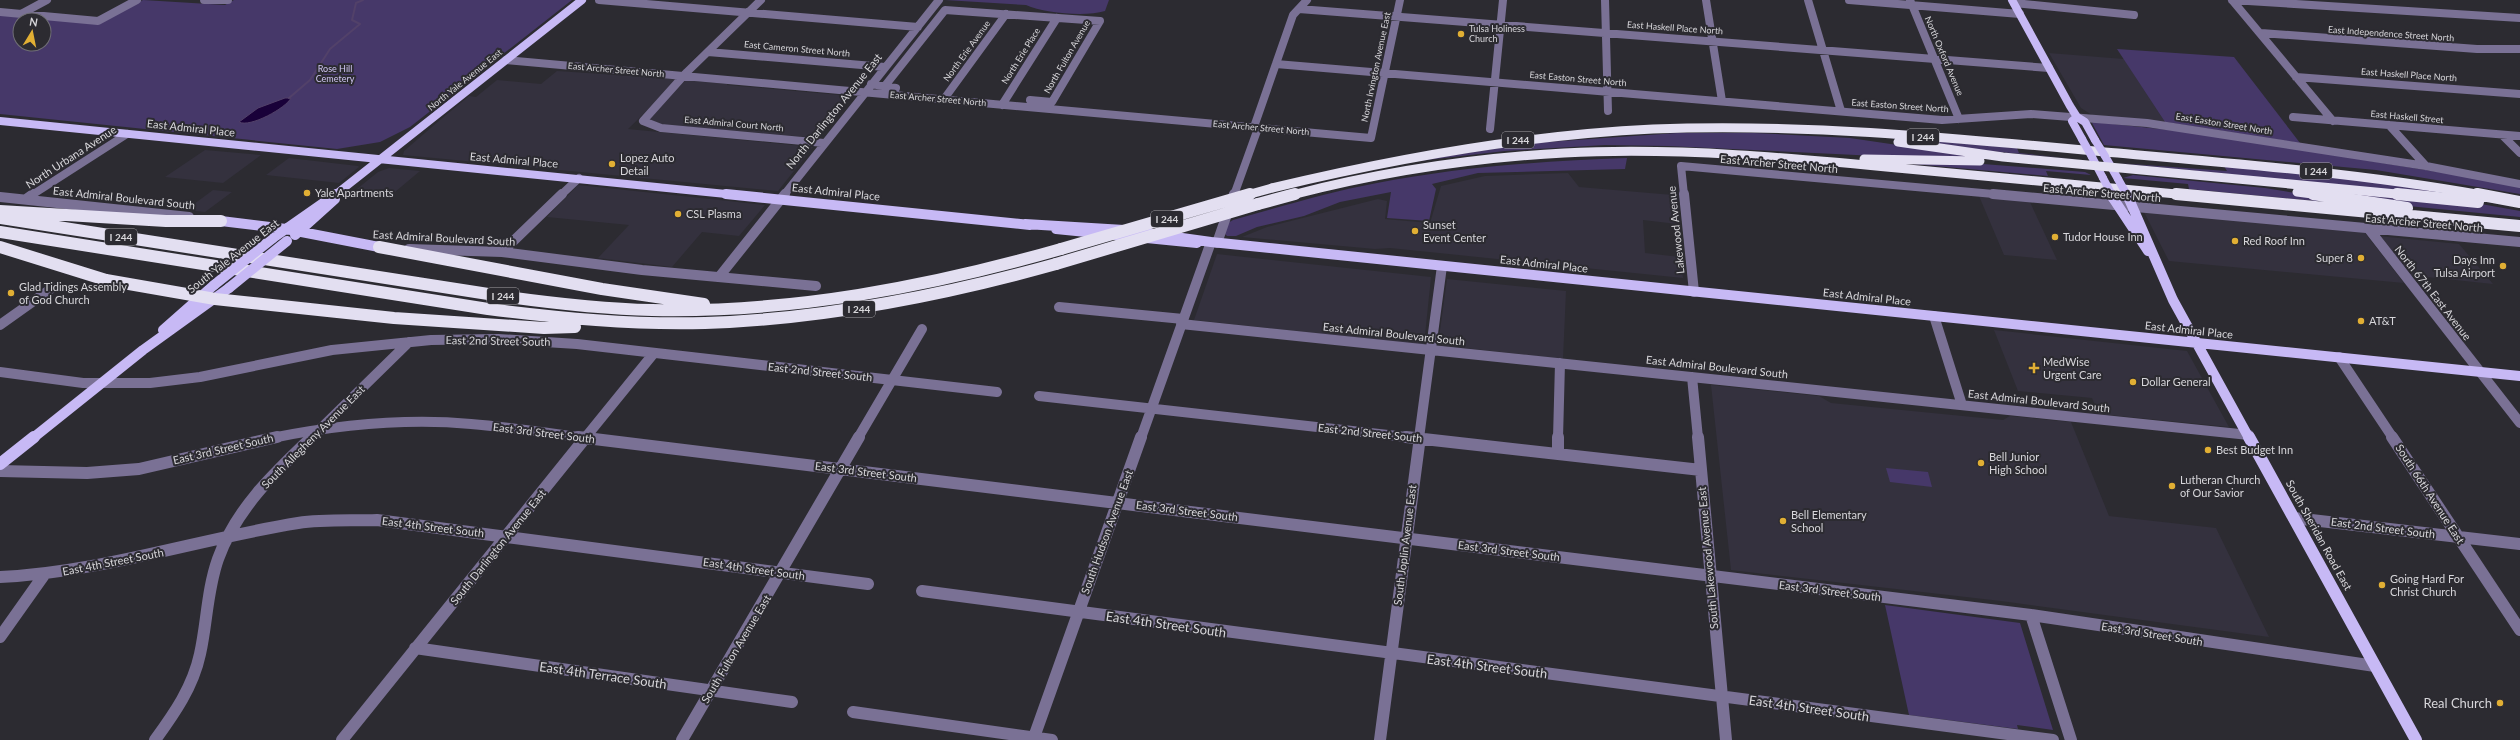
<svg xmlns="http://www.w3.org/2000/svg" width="2520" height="740" font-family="Lato,sans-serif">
<rect width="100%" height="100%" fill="#2c2b31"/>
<path fill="#34313e" d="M2049,53L2124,59L2165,122L2092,115L2081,108Z
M557,71L676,79L671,87L628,129L813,147L778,191L403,155L404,151L440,120L469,96L476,97L497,80L541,84Z
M686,80L727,84V85L851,96L818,138L664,125L648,120V117Z
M205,150L261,155L223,183L165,177Z
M289,158L358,166L359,167L339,183L266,175Z
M389,168L420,171L389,197L352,193L378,172Z
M1568,173L1579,187L1673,195L1677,224L1643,220L1645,253L1680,257L1683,278L1390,248L1375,249L1242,237L1267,227L1378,199L1387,201L1385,219L1430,223L1441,186L1485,176Z
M578,185L729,201L765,205L739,236L702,232L672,267L598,258L629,225L547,217Z
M213,190L232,192L205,212L186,210Z
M1979,196L2029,200L2057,260L2004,255Z
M2144,212L2354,230L2365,233L2404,283L2169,261Z
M2378,236L2459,244L2493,284L2408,275Z
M1217,254L1431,277L1424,345L1194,320Z
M1447,279L1566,291L1563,359L1438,345Z
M1994,330L2187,351L2229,427L2099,414L2092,398L2018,391Z
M1711,385L1819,396L1831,403L2003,420L2010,416L2071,422L2109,516L2216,528L2269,637L2001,601L1731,570Z"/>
<path fill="#463869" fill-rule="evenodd" d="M143,0L225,5L234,0H572L410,127L380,142L337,149L0,114V14L101,23ZM20,20H44V44H20Z
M945,0H1109L1105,11C1085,17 1044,13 1026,5Z
M2117,49L2234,57L2300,143L2165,122Z
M2094,122L2198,133L2481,179L2520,186V194L2376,170L2104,145L2092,123Z
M1677,133H1754L1850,138L1992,159L1877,156L1668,146L1605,145L1505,151L1401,163L1533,143Z
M1885,137L2017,148L2019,153L2084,160L1948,147Z
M1627,158L1625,169L1478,173L1432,184L1436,189L1429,221L1387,218L1391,192L1340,202L1304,216L1257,227L1236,236H1227L1225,234L1228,223L1233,220C1280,207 1328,192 1377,183C1460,167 1543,161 1627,158Z
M1890,162L1983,164L2085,172L2091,175L2046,171L2048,176Z
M2118,163L2227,171L2224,166L2337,177L2417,188L2517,206L2453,197Z
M2133,175L2265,188L2379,207L2189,189L2188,184L2123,178Z
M2266,184L2481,204L2520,211V217L2398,205Z
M1886,468L1928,472L1932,487L1890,482Z
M1885,605L2020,623L2053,730L2017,725L2018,729L1909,715Z"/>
<path fill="#190139" stroke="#524169" d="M285,98H291C286,108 250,128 239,122L258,108Z"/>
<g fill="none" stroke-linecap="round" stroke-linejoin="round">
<path stroke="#524169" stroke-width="2" d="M289,98L310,80L330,49L360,24L352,20L356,3L363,0"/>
<path stroke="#7a7195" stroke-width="8" d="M204,0H228
M599,0L918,27
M761,0L687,72L643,121L661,128L824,143
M1605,0L1608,111
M1706,0L1722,101
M1808,0L1841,111
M1849,0L2020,14
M1910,0L1959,119
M2232,0L2520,18
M2232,0L2333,121
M2014,3L2134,15
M1299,9L2049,68
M0,12L98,21L137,0
M21,14L47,0
M2261,33L2477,49H2520
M708,52L885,67
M506,60L1371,138L1400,0
M1276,64L1942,120L2031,114L2147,123L2426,166L2520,184
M2296,77L2520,94
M871,84L896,88
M884,87L945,10L1100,21L1052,102L1030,100
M944,99L1006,14
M1002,105L1057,18
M2293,117L2520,136
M2389,125L2426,166
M1490,129L1503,0
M2502,135L2520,153
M32,195L127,134
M561,195L579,178
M784,195L939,0
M1234,195L1257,131L1255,124L1293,15L1307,0
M1684,195L1681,166L2005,195"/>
<path stroke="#7a7195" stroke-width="10" d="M1684,194L1694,292
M1993,194L2520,242
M0,197L189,217
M26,199L33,194
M2368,228L2520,423
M1217,243L1234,194
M409,249L502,252L642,270L816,286
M502,252L562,194
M719,277L785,194
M1059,307L1183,319
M1934,316L1962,405
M1181,324L2249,435
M0,325L52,288
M2339,357L2393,438
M0,372L83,383H150L200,377L332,350L431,340L498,339L577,344L997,392
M1692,377L1698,438
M1039,396L1415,438
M272,438C337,425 405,418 471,424C509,427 548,433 586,438
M311,438L409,342
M585,438L654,353
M858,438L922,329
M1141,438L1211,242
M1419,438L1442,266
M1558,438L1560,363"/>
<path stroke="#7a7195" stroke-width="12" d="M578,437L2031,615L2375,666
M1406,437L1701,470
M1698,437L1726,740
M2392,437L2520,630
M1558,454V437
M0,471L87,473L139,469L277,437
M2294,518L2520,544
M0,577C102,572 198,539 298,523C324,519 351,521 377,520L868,584
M922,591L2053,740
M2031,615L2071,740
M0,637L44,575
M415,648L792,702
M853,712L1052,740
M155,740C174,714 193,687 200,654C207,623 207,590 218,559C236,509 274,473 312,437
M342,740L586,437
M682,740L859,437
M1033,740L1141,437
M1380,740L1420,437"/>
<path stroke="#c7b9f5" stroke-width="8" d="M2012,0L2070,106L2077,117L2085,122L2095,140
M2077,117L2072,121L2082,139
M0,121L736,195
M2105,156L2118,179
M2092,157L2103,178
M335,195L582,0"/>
<path stroke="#c7b9f5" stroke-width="10" d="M726,194L1030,225
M2113,198L2148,251
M2129,199L2173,300L2249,438
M221,221L286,229L379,247
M1025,224L1124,230L1211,242L2520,376
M1056,229L1197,243
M295,235L335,199
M273,238L336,194
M163,330L214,285
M33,438L143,350L229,288"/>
<path stroke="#c7b9f5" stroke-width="12" d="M2249,437L2416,740
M0,464L34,437"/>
<path stroke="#e3dff1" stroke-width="9" d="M1898,142L2003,157L2407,195
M1864,159L1980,161
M1272,188C1397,158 1524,135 1653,129C1804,123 1955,138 2105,152C2231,163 2358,173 2482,195
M2297,192L2320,195
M1292,195C1381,172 1472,158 1564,153C1679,147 1794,158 1908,169C2001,178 2094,187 2187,195"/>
<path stroke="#e3dff1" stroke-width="12" d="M2176,194L2520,226
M2313,194L2407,208
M2397,194L2478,202
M2477,194L2520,202
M1258,204L1295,194
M0,211L166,221H221
M0,218L501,296C551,303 602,309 652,310C791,313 928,287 1061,249
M0,232L488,309C560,318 632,325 705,323C825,319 941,296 1056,264
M0,247L106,280L215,299L394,318L544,328L575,327
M379,247L602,289L704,304"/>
<path stroke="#c7b9f5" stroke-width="8" d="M2082,139L2092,157
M2095,140L2105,156
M2103,178L2112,195
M2118,179L2127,195"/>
<path stroke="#c7b9f5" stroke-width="10" d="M2111,194L2113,198
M2126,194L2129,199
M214,285L273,238
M229,288L287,241"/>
<path stroke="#e3dff1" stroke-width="9" d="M1247,195L1272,188"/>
<path stroke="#e3dff1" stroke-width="12" d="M1061,249L1250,194
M1056,264L1258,204"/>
</g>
<g fill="#e1af34" stroke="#2c2b31" stroke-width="1.5">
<circle cx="1461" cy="34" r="4"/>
<circle cx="612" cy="164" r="4"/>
<circle cx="307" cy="193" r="4"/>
<circle cx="678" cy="214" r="4"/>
<circle cx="1415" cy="231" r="4"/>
<circle cx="2055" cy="237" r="4"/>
<circle cx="2235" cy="241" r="4"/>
<circle cx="2361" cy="258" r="4"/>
<circle cx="2503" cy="266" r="4"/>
<circle cx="11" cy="293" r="4"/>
<circle cx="2361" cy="321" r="4"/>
<path d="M2032 362h4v4h4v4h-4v4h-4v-4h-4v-4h4z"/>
<circle cx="2133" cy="382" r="4"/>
<circle cx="2208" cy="450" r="4"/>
<circle cx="1981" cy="463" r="4"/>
<circle cx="2172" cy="486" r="4"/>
<circle cx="1783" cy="521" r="4"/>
<circle cx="2382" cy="585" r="4"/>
<circle cx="2500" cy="703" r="4"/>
</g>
<g text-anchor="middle" stroke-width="4" stroke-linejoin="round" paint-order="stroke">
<g font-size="9" fill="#d7d6da" stroke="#2c2b31">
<text transform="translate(1675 28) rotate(4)" y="3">East Haskell Place North</text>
<text transform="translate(2391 34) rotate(4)" y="3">East Independence Street North</text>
<text transform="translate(797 49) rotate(5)" y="3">East Cameron Street North</text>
<text transform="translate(967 51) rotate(-54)" y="3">North Erie Avenue</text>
<text transform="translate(1021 56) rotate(-58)" y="3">North Erie Place</text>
<text transform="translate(1944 56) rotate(67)" y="3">North Oxford Avenue</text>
<text transform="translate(1067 57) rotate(-60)" y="3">North Fulton Avenue</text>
<text transform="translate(1376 67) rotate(-78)" y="3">North Irvington Avenue East</text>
<text transform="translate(616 70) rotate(5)" y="3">East Archer Street North</text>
<text transform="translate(2409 75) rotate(4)" y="3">East Haskell Place North</text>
<text transform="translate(1578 79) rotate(5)" y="3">East Easton Street North</text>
<text transform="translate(465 80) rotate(-39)" y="3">North Yale Avenue East</text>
<text transform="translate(938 99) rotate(5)" y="3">East Archer Street North</text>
<text transform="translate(1900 106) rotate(4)" y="3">East Easton Street North</text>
<text transform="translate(2407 117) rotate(5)" y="3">East Haskell Street</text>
<text transform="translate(734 124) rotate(5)" y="3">East Admiral Court North</text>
<text transform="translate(2224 124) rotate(9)" y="3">East Easton Street North</text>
<text transform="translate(1261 128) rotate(5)" y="3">East Archer Street North</text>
</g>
<g font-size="9" fill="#d7d6da" stroke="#2c2b31" text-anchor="start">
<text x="1469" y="32">Tulsa Holiness<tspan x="1469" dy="10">Church</tspan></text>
</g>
<g font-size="9" fill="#d0c6f2" stroke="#2c2b31">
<text x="335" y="72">Rose Hill<tspan x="335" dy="10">Cemetery</tspan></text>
</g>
<g fill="#2c2b31" stroke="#a4a3a7" stroke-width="1">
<rect x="1907" y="129" width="32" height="16" rx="3"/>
<rect x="1502" y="132" width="32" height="16" rx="3"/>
<rect x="2300" y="163" width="32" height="16" rx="3"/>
<rect x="1151" y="211" width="32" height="16" rx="3"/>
<rect x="105" y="229" width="32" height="16" rx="3"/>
<rect x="487" y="288" width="32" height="16" rx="3"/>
<rect x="843" y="301" width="32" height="16" rx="3"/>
</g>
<g font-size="10" font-weight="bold" fill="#d7d6da">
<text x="1923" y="141">I 244</text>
<text x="1518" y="144">I 244</text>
<text x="2316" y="175">I 244</text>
<text x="1167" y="223">I 244</text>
<text x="121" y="241">I 244</text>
<text x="503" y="300">I 244</text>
<text x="859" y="313">I 244</text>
</g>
<g font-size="11" fill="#d7d6da" stroke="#2c2b31">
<text transform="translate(834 111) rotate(-51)" y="4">North Darlington Avenue East</text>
<text transform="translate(191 128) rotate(6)" y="4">East Admiral Place</text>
<text transform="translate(71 157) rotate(-33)" y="4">North Urbana Avenue</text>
<text transform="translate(514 160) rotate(5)" y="4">East Admiral Place</text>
<text transform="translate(1779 164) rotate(5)" y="4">East Archer Street North</text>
<text transform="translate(836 192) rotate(6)" y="4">East Admiral Place</text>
<text transform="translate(2102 193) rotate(5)" y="4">East Archer Street North</text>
<text transform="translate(124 198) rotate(6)" y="4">East Admiral Boulevard South</text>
<text transform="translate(2424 223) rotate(5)" y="4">East Archer Street North</text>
<text transform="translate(1676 230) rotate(-96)" y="4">Lakewood Avenue</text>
<text transform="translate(444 238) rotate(3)" y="4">East Admiral Boulevard South</text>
<text transform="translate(233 256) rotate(-38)" y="4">South Yale Avenue East</text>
<text transform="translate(1544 264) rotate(6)" y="4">East Admiral Place</text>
<text transform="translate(2433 293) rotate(52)" y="4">North 67th East Avenue</text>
<text transform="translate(1867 297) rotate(6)" y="4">East Admiral Place</text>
<text transform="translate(2189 330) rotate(6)" y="4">East Admiral Place</text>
<text transform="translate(1394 334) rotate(6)" y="4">East Admiral Boulevard South</text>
<text transform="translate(498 341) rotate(1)" y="4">East 2nd Street South</text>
<text transform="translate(1717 367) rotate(6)" y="4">East Admiral Boulevard South</text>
<text transform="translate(820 372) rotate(6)" y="4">East 2nd Street South</text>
<text transform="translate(2039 401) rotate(6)" y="4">East Admiral Boulevard South</text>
<text transform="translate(544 433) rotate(7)" y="4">East 3rd Street South</text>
<text transform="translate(1370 433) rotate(6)" y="4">East 2nd Street South</text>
<text transform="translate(313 437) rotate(-45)" y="4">South Allegheny Avenue East</text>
<text transform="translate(223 449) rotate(-13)" y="4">East 3rd Street South</text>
<text transform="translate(866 472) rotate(7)" y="4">East 3rd Street South</text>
<text transform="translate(2430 494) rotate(57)" y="4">South 66th Avenue East</text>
<text transform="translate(1187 511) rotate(7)" y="4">East 3rd Street South</text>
<text transform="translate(433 527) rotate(7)" y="4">East 4th Street South</text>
<text transform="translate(2383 528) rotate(7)" y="4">East 2nd Street South</text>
<text transform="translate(1107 532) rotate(-70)" y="4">South Hudson Avenue East</text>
<text transform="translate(2319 535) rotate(61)" y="4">South Sheridan Road East</text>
<text transform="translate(1405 545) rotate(-83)" y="4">South Joplin Avenue East</text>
<text transform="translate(498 547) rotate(-51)" y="4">South Darlington Avenue East</text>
<text transform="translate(1509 551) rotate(7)" y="4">East 3rd Street South</text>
<text transform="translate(1708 558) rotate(-95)" y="4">South Lakewood Avenue East</text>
<text transform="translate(113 562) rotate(-11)" y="4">East 4th Street South</text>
<text transform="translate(754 569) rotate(8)" y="4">East 4th Street South</text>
<text transform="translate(1830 591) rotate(7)" y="4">East 3rd Street South</text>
<text transform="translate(2152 634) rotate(9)" y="4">East 3rd Street South</text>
<text transform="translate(736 649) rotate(-59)" y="4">South Fulton Avenue East</text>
</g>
<g font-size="11" fill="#d7d6da" stroke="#2c2b31" text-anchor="start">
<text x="620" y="162">Lopez Auto<tspan x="620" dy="13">Detail</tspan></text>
<text x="315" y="197">Yale Apartments</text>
<text x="686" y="218">CSL Plasma</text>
<text x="1423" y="229">Sunset<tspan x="1423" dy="13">Event Center</tspan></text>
<text x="2063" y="241">Tudor House Inn</text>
<text x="2243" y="245">Red Roof Inn</text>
<text x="2353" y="262" text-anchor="end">Super 8</text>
<text x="2495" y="264" text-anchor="end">Days Inn<tspan x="2495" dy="13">Tulsa Airport</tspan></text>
<text x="19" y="291">Glad Tidings Assembly<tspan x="19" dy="13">of God Church</tspan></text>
<text x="2369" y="325">AT&amp;T</text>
<text x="2043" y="366">MedWise<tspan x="2043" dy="13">Urgent Care</tspan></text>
<text x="2141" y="386">Dollar General</text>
<text x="2216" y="454">Best Budget Inn</text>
<text x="1989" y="461">Bell Junior<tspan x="1989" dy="13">High School</tspan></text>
<text x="2180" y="484">Lutheran Church<tspan x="2180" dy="13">of Our Savior</tspan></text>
<text x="1791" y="519">Bell Elementary<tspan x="1791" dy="13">School</tspan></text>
<text x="2390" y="583">Going Hard For<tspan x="2390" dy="13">Christ Church</tspan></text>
</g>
<g font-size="13" fill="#d7d6da" stroke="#2c2b31">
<text transform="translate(1166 624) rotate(8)" y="5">East 4th Street South</text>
<text transform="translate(1487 666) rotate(7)" y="5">East 4th Street South</text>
<text transform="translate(603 675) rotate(8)" y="5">East 4th Terrace South</text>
<text transform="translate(1809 708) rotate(8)" y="5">East 4th Street South</text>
</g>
<g font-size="13" fill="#d7d6da" stroke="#2c2b31" text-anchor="end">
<text x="2492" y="708">Real Church</text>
</g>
</g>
<g transform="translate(32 32) rotate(10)"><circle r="19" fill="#2c2b31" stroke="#706f75"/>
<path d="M0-3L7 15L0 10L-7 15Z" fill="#e1af34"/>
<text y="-6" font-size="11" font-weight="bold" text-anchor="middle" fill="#d7d6da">N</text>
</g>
</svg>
